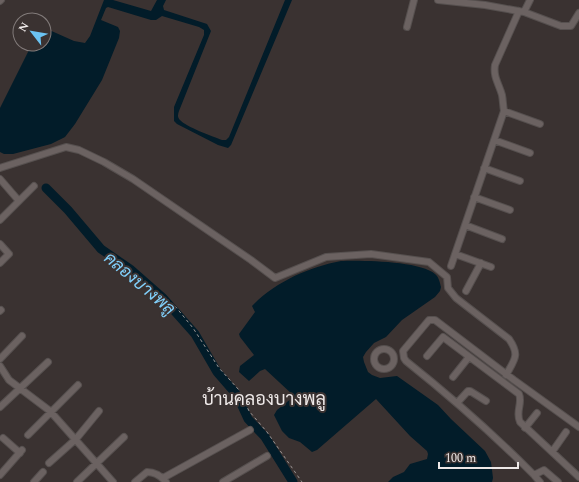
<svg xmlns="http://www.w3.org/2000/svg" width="579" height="482" font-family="Spectral,Sarabun,serif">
<rect width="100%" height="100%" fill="#3a3231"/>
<path fill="#021c29" d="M104,0H113L151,11L157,0H166L163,6L164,10L207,24L211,31L179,111C178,114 177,117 180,120C186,127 212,136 222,140H226L229,137L285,0H292L231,145L228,148L218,145L177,124L174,121V107L204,35V30L199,27L162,16L156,20H151L108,7L106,8L101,20L118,27L120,31L119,38L102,80L75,124L65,137L51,144L13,154H4L0,152V108L32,44H44V30L47,29L74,41L85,43L90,36Z
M341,261C360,260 421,261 435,274C439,277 440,283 441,287L440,291L435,297L402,320L386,337L374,343L366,352L363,357L364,362L368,372L372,375L380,378L397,376L438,405L451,419L485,451L491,462L493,478L492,482H388L393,477L404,472L410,464L427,459L428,454L427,451L410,436L376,399L317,450L312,452L300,442L289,438L282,431L274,415L277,410L292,398L293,395L265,369L260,371L249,381L239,372L240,366L254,355L240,337L239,334L255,312L252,306C275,282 309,267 341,261Z"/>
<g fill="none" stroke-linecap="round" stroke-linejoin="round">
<path stroke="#021c29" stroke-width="9" d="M46,188L68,210L101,249L130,269L163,298L195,334L217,372L237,395L248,419L265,437L293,482"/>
<g stroke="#56504f" stroke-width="8">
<path id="minor" d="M438,0L485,5L524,12L561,26H571L579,13
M0,1L1,0
M524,12L530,0
M407,27L414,0
M504,111L540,124
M494,140L530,153
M0,168L66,147L79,150L104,162L133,179L251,260L275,278L326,257L371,254L429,262L447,277L448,288L456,298L509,339C520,355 515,359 506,375
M484,168L520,181
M0,179L19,201
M474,197L510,210
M0,220L34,186
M465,225L502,239
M0,244L9,254L0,263
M455,254L491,267
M451,266L504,111C503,106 503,100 502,95C499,84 493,77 495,65L519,11
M466,291L481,263
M0,311L1,310
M374 359a10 10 0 1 1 20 0a10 10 0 1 1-20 0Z
M427,356L443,337L519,394C523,403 515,412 520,422L579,477
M0,359L22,336
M0,366L9,380L50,411L113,482
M453,377L469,357
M457,403L468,391H470L486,401
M0,407L48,362
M525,428L537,413
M28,435L78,385
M3,438L20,453
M552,452L566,432
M49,463L76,439L99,411
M0,475L22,450
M534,475L540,482
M163,478L250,430
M34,482L43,472
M77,482L124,437
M135,482L147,472C155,472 161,476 166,482
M223,482L267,456
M558,482L544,470L534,475L532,473C492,433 450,396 406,361L404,358L403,351L429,320H435L514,380L579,427"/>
</g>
<path stroke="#9c9695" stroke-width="1" stroke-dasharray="3 3" stroke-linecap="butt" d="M175,306L193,328L219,368L239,390L249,411L267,432L302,482"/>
<use href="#minor" stroke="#6b6261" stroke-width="6"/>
</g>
<g text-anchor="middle" stroke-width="4" stroke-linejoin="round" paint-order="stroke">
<g font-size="17" font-style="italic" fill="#80cffa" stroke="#3a3231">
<text transform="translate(140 283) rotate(40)" y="6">คลองบางพลู</text>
</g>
<g font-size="18" fill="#ede8e7" stroke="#3a3231">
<text x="264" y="405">บ้านคลองบางพลู</text>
</g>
</g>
<g transform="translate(32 32) rotate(301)"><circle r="19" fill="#3a3231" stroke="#827b7a"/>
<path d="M0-3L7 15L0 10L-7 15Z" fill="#6bc3f2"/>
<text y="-6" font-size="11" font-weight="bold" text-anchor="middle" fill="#ede8e7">N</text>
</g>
<path d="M439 462v6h79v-6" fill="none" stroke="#ede8e7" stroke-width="2"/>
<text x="445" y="462" font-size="12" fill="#ede8e7" stroke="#3a3231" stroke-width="3" paint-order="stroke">100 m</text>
</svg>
